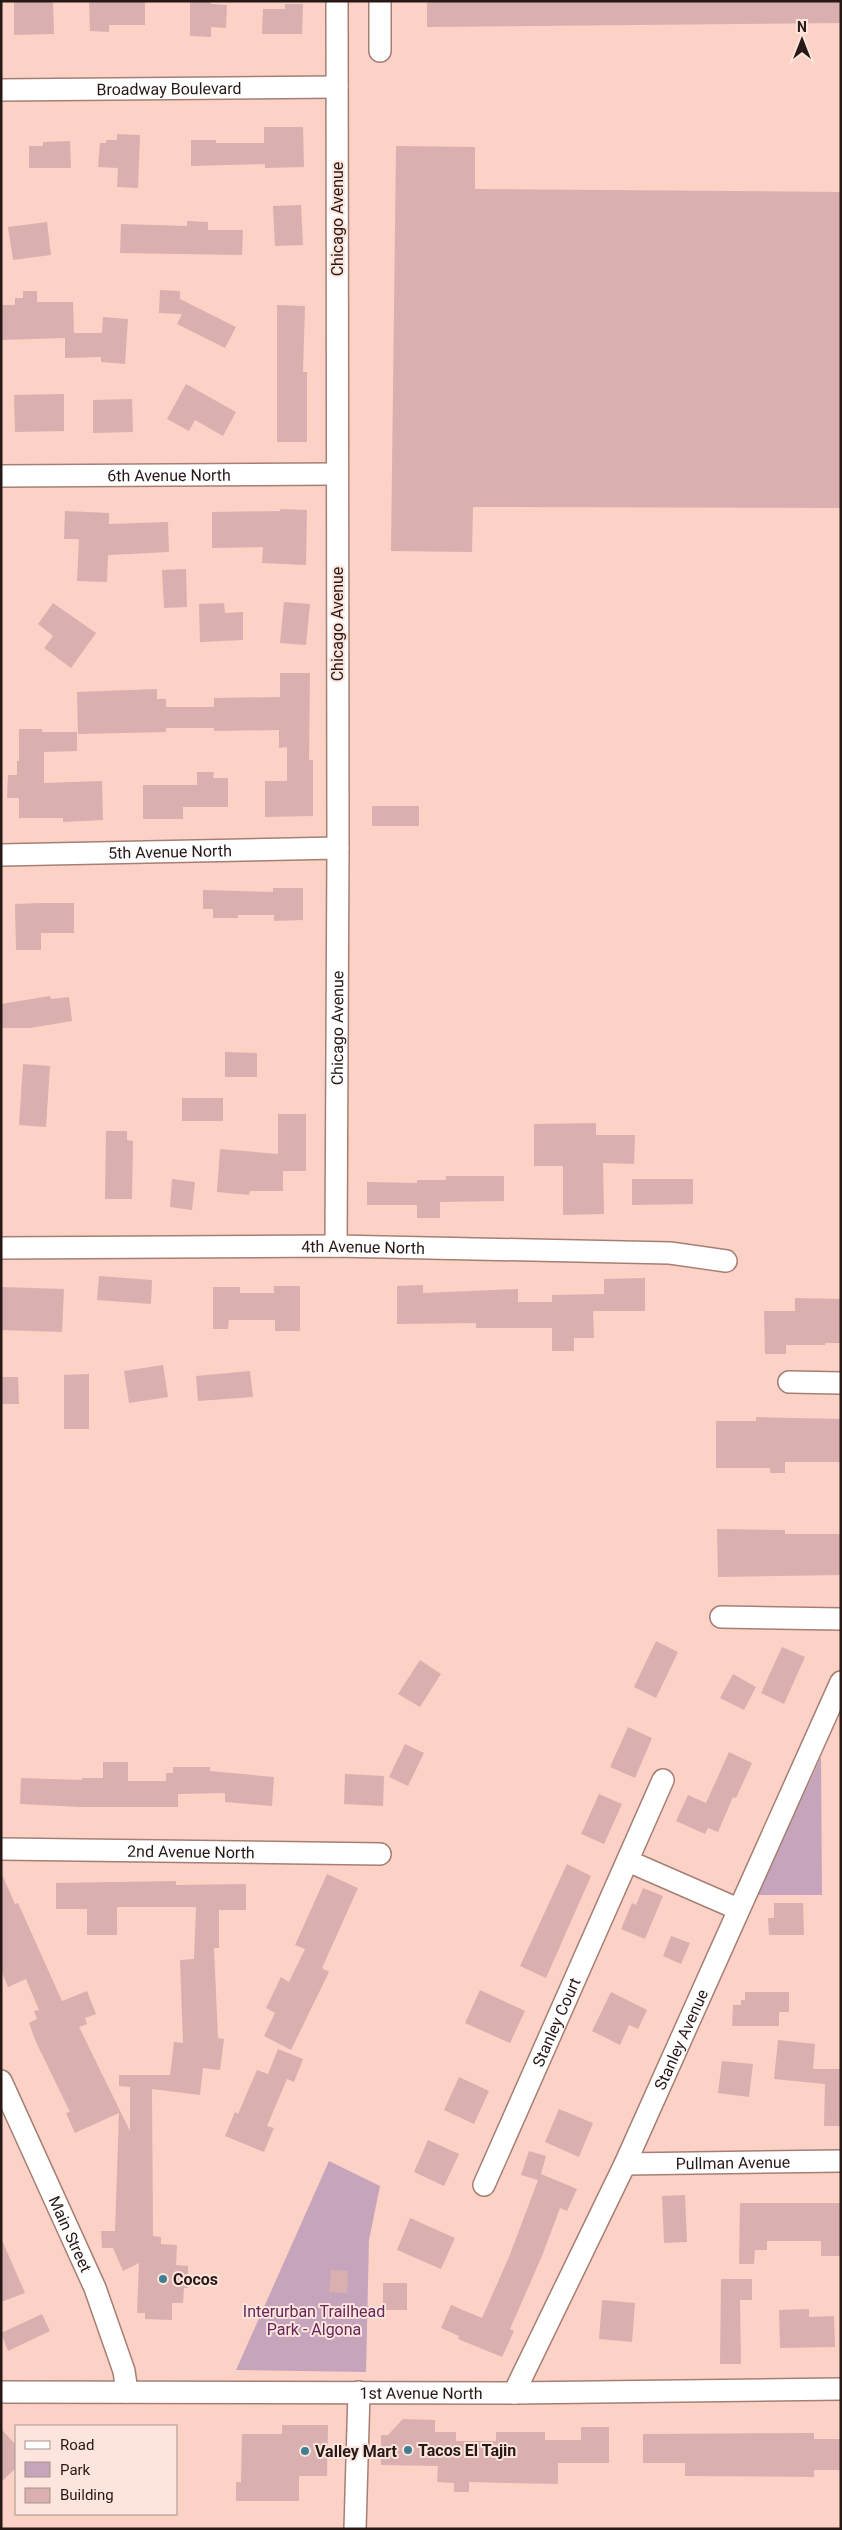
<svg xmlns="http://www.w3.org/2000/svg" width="842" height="2530" font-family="Roboto,sans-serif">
<rect width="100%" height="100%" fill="#fcd2c6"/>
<path fill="#c6a5bc" d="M821,1757L822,1895H757Z
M329,2161L380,2186L369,2240L366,2372L236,2370Z"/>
<path fill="#daafaf" d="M53,1L54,34L14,35V2Z
M89,1H145V25H109V32L90,31Z
M190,1H211V4L227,5L226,28L211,27V37L190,36Z
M427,1H841V23L427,27Z
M285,4H303L302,34H262L263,9H285Z
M264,127H303L304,167L265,168V164L191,166V140H216V143H264Z
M117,134L140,135L138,188L117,187L118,168L98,167L100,143H106V140H117Z
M70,141L71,168H29V146H43V142Z
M396,146L475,147V189L841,192V508L473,507L472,552L391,551Z
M301,205L303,245L275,246L273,206Z
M187,221L208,222V230H243L242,255L120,253L121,224L187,226Z
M47,222L51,255L13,260L8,227Z
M160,290L180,291V299L236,327L225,348L177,324L182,314L159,313Z
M23,291H37V302H73L74,333H102L103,317L128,319L125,364L101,362V357L65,358V338L1,340V305H15V298H23Z
M277,305L305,306L303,372H307V442H277Z
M186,384L236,412L223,436L195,420L189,431L167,419Z
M64,394V431L15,432L14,395Z
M132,399L133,432L93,433V400Z
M280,509L307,510L306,565L262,563L263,547L212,548V512L280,511Z
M65,511L109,513V524L168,522L169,552L108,555L107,582L77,581L79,539H64Z
M186,569L187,607L164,608L162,570Z
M284,602L310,604L306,645L280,643Z
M53,603L96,633L71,668L44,648L53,636L38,624Z
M224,603L225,613L243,612V640L200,642L199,604Z
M280,673H310L309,760H313V816L265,817V781H287V747L279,748V730L214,731V728H166V732L78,734L77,692L157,689V699H166V707H214V698L280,697Z
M19,729H42V732H77V751L44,752V783L102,781L103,820L63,822V818H19V798H7L8,775H17V761H19Z
M197,772H214L213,778H228V807H183V819H143V785H197Z
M372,806H419V826H372Z
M273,888H303V920L274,921V915H238V918H213V909H203V890L273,892Z
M41,903H74V933H41V950H16L15,904Z
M50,996L51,999L69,997L72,1021L30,1028H1V1004Z
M225,1052L257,1053V1077H225Z
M23,1064L50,1066L46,1127L19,1125Z
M182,1098H223V1121H182Z
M278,1114H306V1171H283V1191H250L249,1195L217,1192L220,1149L278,1154Z
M596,1123V1135H635L634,1164L603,1163L604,1214L563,1215V1166H534V1124Z
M106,1131H127V1140L133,1141L132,1199H105Z
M446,1176H504V1201L440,1202V1218H417V1205H367V1182L417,1183V1180H446Z
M172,1179L195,1182L192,1210L170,1207Z
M632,1179H693V1204L632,1205Z
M99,1276L152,1280L151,1304L97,1300Z
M645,1278V1311H593L594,1338H574V1351H552V1328H476V1323L397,1324V1286L423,1285V1293L518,1289V1302H552V1295L604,1294V1279Z
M274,1286H300V1331H275V1320H229L228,1329H213V1287H240V1293H274Z
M1,1287L64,1289L62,1332L1,1330Z
M795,1298L841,1299V1343H825V1345H786V1354H765L764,1311H795Z
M163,1365L168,1397L129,1403L124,1371Z
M250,1371L253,1397L198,1401L196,1376Z
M89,1374V1429H64V1375Z
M1,1377H18L19,1404H1Z
M756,1417L841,1419V1462H785V1473H770V1468H716V1421H756Z
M717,1529L785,1530V1534H841V1575L718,1577Z
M656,1641L678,1652L656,1698L634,1687Z
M782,1647L805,1657L784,1704L761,1693Z
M420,1660L441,1674L420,1707L398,1694Z
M733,1674L756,1687L744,1710L720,1698Z
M628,1727L652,1738L635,1778L610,1767Z
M405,1744L424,1753L408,1786L389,1777Z
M729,1752L752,1763L736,1798L733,1797L718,1832L708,1828L705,1834L676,1821L688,1795L706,1803Z
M103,1762H128V1781H166V1773H173V1767H210V1771L274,1777L272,1806L225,1802V1793L178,1794V1807H81L20,1804L21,1778L82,1780V1778H103Z
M345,1774L384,1776L383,1806L344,1804Z
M599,1794L622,1804L604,1844L581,1834Z
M567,1864L591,1876L546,1978L520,1966Z
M1,1872L15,1904L18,1903L62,2001L87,1991L96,2014L85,2018L87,2024L79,2027L130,2131V2087L119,2086V2075H170L174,2042L183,2043L180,1960L194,1959L196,1907H117V1935H87V1909H56V1883L176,1881V1885L246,1884V1910H219V1948H214L218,2038L224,2039L220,2070L203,2068L200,2095L152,2089L153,2236L161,2237V2244L177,2245L176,2265L188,2266V2288H184L183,2303H172V2320L145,2319V2313H137L139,2263L123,2271L113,2248H102L101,2231H115L119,2113L75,2133L66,2113L70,2112L36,2042L29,2023L37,2019L34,2011L39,2010L26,1979L8,1987L1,1970Z
M327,1874L358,1888L322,1968L329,1972L291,2050L264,2036L275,2013L266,2008L281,1977L289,1982L305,1949L295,1945Z
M643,1888L663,1896L645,1939L621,1929L632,1903L636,1905Z
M774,1903H803L804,1935H769L768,1918H774Z
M671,1936L690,1943L681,1964L663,1956Z
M480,1990L525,2011L510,2043L465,2023Z
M611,1992L647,2010L638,2029L629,2025L620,2045L592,2031Z
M745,1992H789V2012H779V2026H732L733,2005H741V2000H745Z
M778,2040L815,2044L813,2069H841V2126H824L825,2084L774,2079Z
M278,2049L303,2059L294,2082L287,2079L267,2126L274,2128L264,2152L225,2136L235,2112L238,2114L257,2070L268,2074Z
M722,2061L753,2064L749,2097L718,2093Z
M459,2077L489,2091L474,2124L444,2110Z
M559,2109L593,2123L579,2157L545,2142Z
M428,2140L459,2154L444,2186L414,2172Z
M529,2151L546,2156L541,2174L577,2189L567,2211L560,2208L542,2256L510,2329L514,2331L502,2357L458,2339L459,2336L441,2328L451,2305L482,2318L509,2257L538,2180L521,2175Z
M685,2195L687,2242L664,2243L662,2196Z
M740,2203H841V2256H821V2241H767V2250H755L754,2264H739Z
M410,2218L455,2238L441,2269L397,2250Z
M1,2238L25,2293L1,2302Z
M331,2270L348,2271L347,2293L329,2292Z
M721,2279H752V2300H740L741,2364H720Z
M383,2283H407V2310H383Z
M602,2300L635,2303L632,2342L599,2339Z
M809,2309V2317L834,2316L835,2347L780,2348L779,2310Z
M42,2314L50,2331L8,2351L1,2333Z
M403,2419L435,2420V2432H456V2441H496V2432H545V2440H581V2427H609V2463H558V2484L469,2482V2492H454V2483L437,2482L438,2466L381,2465V2435H388Z
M282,2425H328L327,2476H299V2501H236V2482H241L242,2434H282Z
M1,2429L16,2445V2468L1,2482Z
M814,2433V2439H841V2470H814V2477L685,2476V2463H643V2434Z"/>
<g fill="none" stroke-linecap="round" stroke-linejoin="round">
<g stroke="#a57f74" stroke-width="24">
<g id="minor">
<path d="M380,51V1"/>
<path id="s1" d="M1,90L337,87"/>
<path id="s2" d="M1,476L336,474"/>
<path id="s3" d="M1,855L338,848"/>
<path id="s4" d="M336,1246L338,848L337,1"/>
<path id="s5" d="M1,1248L336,1246L670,1253L726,1261"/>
<path d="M789,1382L841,1383"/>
<path d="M721,1617L841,1619"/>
<path id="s6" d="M1,1849L380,1854"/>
<path d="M628,1861L738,1909"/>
<path id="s7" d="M1,2081L95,2288L124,2371L127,2392"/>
<path id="s8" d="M625,2164L841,2161"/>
<path id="s9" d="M484,2185L663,1780"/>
<path id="s10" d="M1,2392L514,2393L841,2389"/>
<path id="s11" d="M514,2393L625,2164L841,1682"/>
<path d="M355,2529L359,2392"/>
</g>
</g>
<use href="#minor" stroke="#fff" stroke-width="21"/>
</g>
<g fill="#3e8092" stroke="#fde4dc" stroke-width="2">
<circle cx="163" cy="2279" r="5"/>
<circle cx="408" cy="2450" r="5"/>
<circle cx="305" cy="2451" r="5"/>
</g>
<g text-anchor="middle" stroke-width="4" stroke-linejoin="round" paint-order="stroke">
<g font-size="16" fill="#271915" stroke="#fde4dc">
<text dy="6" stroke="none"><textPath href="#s1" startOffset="168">Broadway Boulevard</textPath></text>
<text transform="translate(337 219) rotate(-90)" y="6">Chicago Avenue</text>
<text dy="6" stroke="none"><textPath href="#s2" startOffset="168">6th Avenue North</textPath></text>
<text transform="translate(337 624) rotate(-90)" y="6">Chicago Avenue</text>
<text dy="6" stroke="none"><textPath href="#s3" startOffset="169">5th Avenue North</textPath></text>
<text dy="6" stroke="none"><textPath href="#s4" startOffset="218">Chicago Avenue</textPath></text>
<text dy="6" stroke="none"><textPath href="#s5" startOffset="362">4th Avenue North</textPath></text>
<text dy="6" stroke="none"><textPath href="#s6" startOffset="190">2nd Avenue North</textPath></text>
<text dy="6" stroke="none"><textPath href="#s9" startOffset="178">Stanley Court</textPath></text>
<text dy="6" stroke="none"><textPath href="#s11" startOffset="391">Stanley Avenue</textPath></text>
<text dy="6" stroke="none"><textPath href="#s8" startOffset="108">Pullman Avenue</textPath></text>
<text dy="6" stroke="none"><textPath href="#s7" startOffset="168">Main Street</textPath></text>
<text dy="6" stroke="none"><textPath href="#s10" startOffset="420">1st Avenue North</textPath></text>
</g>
<g font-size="16" font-weight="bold" fill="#271915" stroke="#fde4dc" text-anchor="start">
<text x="173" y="2285">Cocos</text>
<text x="418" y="2456">Tacos El Tajin</text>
<text x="315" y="2457">Valley Mart</text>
</g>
<g font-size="16" fill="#672759" stroke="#fde4dc">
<text x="314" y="2317">Interurban Trailhead<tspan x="314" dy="18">Park - Algona</tspan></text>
</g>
</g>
<rect width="842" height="2530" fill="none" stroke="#271915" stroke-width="5"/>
<rect x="15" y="2425" width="162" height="90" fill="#fde4dc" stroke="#a7938c"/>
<rect x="25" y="2441" width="25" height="8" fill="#ffffff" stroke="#a7938c"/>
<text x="60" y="2450" font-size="15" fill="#271915">Road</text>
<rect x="25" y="2462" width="25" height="15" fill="#c6a5bc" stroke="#a7938c"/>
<text x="60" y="2475" font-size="15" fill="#271915">Park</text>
<rect x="25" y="2488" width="25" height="15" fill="#daafaf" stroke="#a7938c"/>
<text x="60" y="2500" font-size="15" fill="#271915">Building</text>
<g transform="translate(802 40)" stroke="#fde4dc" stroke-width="4" paint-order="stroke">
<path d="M0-4L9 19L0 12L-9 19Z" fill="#271915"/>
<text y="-8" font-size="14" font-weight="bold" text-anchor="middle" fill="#271915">N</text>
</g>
</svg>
